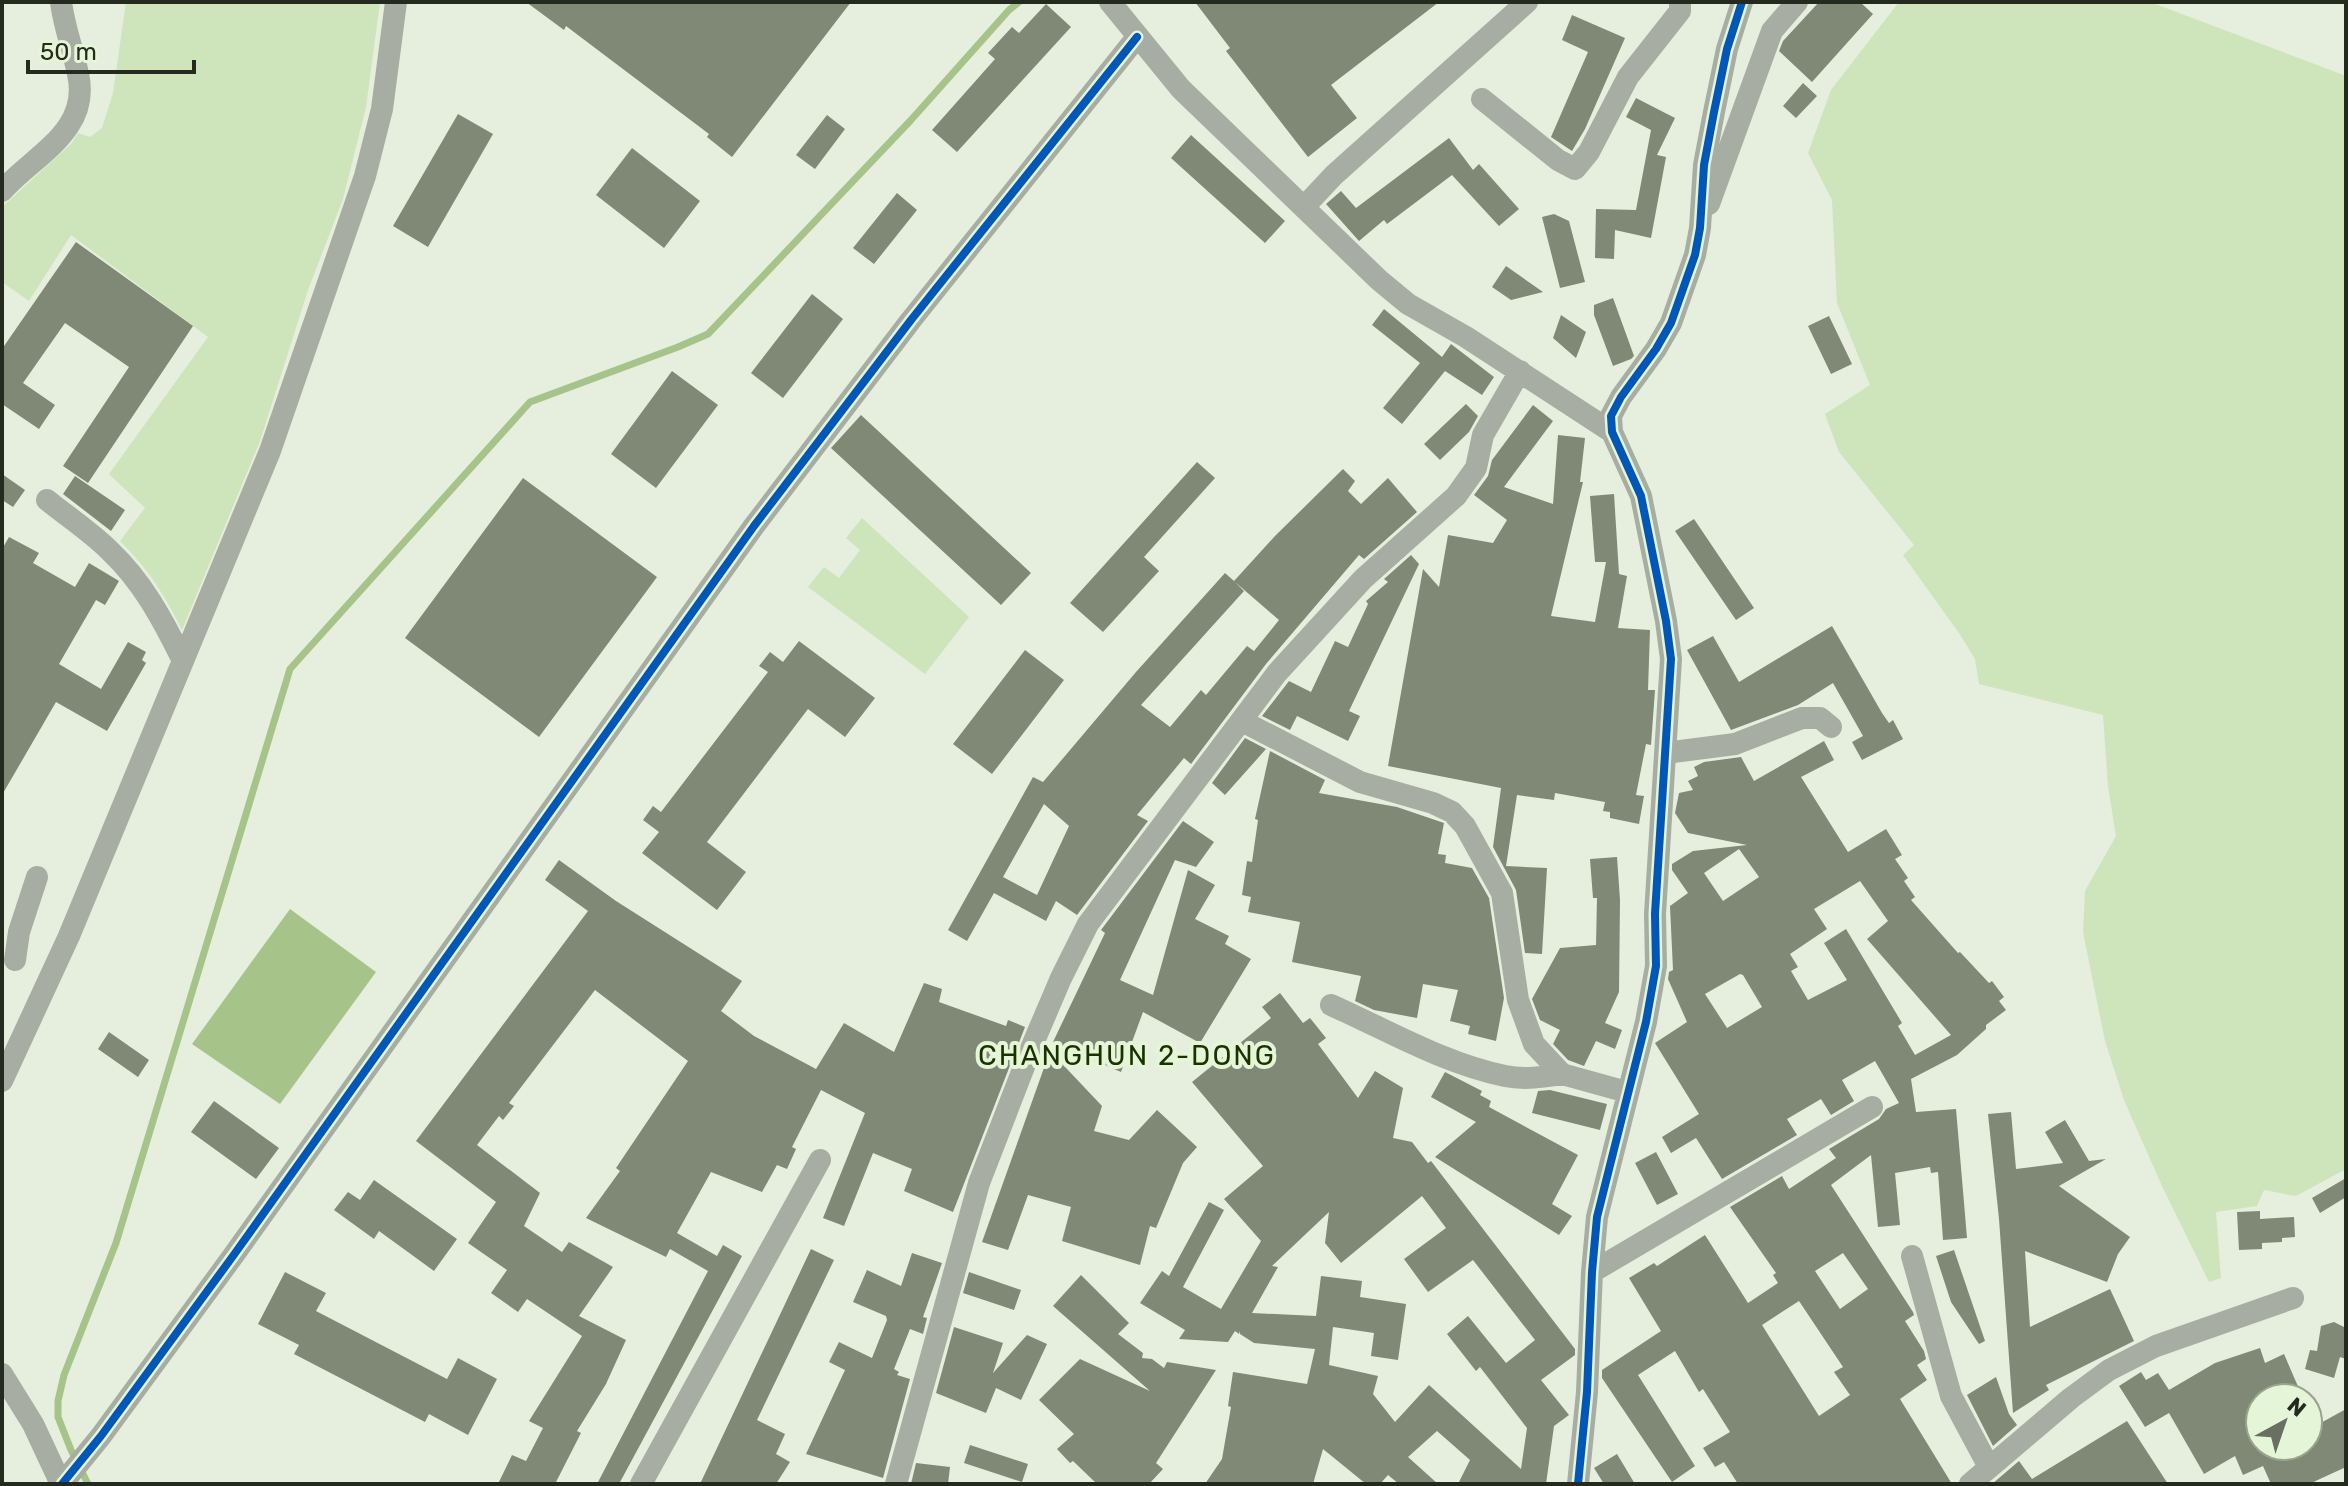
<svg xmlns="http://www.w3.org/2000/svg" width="2348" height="1486" font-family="Rubik,sans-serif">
<rect width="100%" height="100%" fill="#e6eede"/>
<path fill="#cee4ba" d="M126,2H380L366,107L343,199L308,290L260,441L182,630C164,594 149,570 120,541L145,508L109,474L208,337L71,235L29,301L2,282V207L71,144L78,133L90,137L102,128L113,93Z
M1899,2L1918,4L1921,2H2150L2346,76V1169L2296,1196L2264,1190L2257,1206L2216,1212L2221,1278L2209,1282L2162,1186L2124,1100L2105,1041L2083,932L2085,891L2116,836L2108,786L2103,715L1979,684L1975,659L1959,633L1903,555L1914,545L1839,452L1825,414L1870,385L1837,303L1832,200L1808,153L1831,90Z
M862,518L969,617L925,674L808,587L824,567L839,578L860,550L846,538Z"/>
<path fill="#a6c38a" d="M290,909L376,972L280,1104L192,1044Z"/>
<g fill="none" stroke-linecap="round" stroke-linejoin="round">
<path stroke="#a6c38a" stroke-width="7" d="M88,1484L71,1450L58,1417V1401L64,1375L116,1243L290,669L530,402L678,347L708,334L911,120L1009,10L1019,2"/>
</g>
<path fill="#808876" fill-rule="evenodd" d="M526,2H851L732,157L707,137L709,134L566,26L564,30Z
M1195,2H1439L1331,85L1357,118L1308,157L1226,51L1230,48Z
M1819,2H1860L1873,14L1812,82L1779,51L1783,41Z
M1046,4L1071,27L957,152L932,130L995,59L988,53L1012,27L1019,33Z
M1572,15L1625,38L1585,129L1572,151L1551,137L1588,52L1562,40Z
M1803,83L1817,96L1796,118L1783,106Z
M1636,98L1675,118L1657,155L1666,157L1651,238L1615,230L1614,259L1595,258L1596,209L1636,210L1651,130L1626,117Z
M458,114L493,134L428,247L393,226Z
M827,115L845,129L815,169L796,155Z
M1191,135L1285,221L1265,243L1171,158Z
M1449,138L1473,170L1479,164L1519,209L1499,226L1452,175L1387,224L1384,220L1359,241L1326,204L1341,191L1356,208Z
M632,148L700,201L664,248L596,195Z
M897,193L917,210L874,264L853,248Z
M1554,214L1569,221L1585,282L1560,288L1542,217Z
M76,242L193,326L88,483L63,466L129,367L65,323L23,383L55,405L39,429L2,404V349Z
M1506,266L1543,292L1511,300L1492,287Z
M812,294L843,319L783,398L751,373Z
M1613,298L1634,356L1631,359L1613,366L1594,315V305Z
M1384,309L1442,357L1451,344L1494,377L1482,395L1445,371L1402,424L1383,408L1420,363L1372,325Z
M1561,315L1586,332L1576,358L1553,338Z
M1829,316L1852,364L1831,374L1808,326Z
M672,371L718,405L656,488L611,454Z
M1466,404L1478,416L1469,432L1440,460L1424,444Z
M1533,405L1553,421L1504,487L1553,504L1558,435L1585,438L1580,482H1583L1551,616L1595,622L1606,562H1595L1590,496L1614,494L1619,574L1627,576L1618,628L1650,630L1648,690H1655L1651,745L1646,744L1636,795L1644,796L1639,824L1610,818V812L1603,811L1605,802L1555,793L1554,800L1517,795L1506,866L1547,868L1542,954L1525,953L1516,890L1493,847L1501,788L1388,766L1423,569L1439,587L1448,535L1493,543L1507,520L1474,495L1488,476L1492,460Z
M861,415L1031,573L1001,605L831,448Z
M1197,462L1215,478L1144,557L1159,571L1103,632L1070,603Z
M1343,469L1355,481L1348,491L1361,504L1388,478L1417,512L1364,559L1359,555L1266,664L1191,764L1184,758L1137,815L1148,821L1077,915L1056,901L1046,921L994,893L967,941L948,930L1033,777L1043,782L1136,672L1225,573L1234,581L1275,536ZM1235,582L1279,620L1254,651L1247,646L1206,695L1201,690L1170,727L1141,705L1244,591ZM1044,804L1069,826L1037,895L1003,877Z
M2,474L25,490L13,507L2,500Z
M75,476L125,510L111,531L63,494Z
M523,478L657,577L539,737L405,638Z
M1694,519L1754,608L1736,620L1675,531Z
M9,537L39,553L33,563L75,587L89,563L119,581L105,605L96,600L59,664L101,689L128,642L146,652L142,660L146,663L107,731L56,702L2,795V549Z
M1411,555L1419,564L1349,711L1360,716L1348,741L1297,716L1290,730L1262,716L1289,681L1311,692L1335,641L1348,647L1368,604L1366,601L1388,582L1384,579Z
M1832,626L1882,713L1889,723L1893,720L1903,739L1862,760L1852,742L1863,736L1833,683L1798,705L1731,730L1687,650L1713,636L1739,682Z
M799,641L875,698L845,737L808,709L707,842L746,872L717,910L642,853L659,832L643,820L653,806L661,812L768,672L759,666L770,652L783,662Z
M1025,650L1064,680L992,774L953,744Z
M1245,738L1266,749L1225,795L1212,783Z
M1824,741L1834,760L1801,777L1848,852L1886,829L1902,855L1895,859L1908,878L1904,881L1915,897L1911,900L1958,953L1960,952L1989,983L1992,981L2004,997L1999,1001L2006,1010L1986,1025V1029L1957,1055L1911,1079L1916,1112L1956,1109L1967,1238L1943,1240L1938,1172L1931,1173L1930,1167L1895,1173L1900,1225L1878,1227L1871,1155L1831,1185L1913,1312L1914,1315L1905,1321L1924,1351L1926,1359L1917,1365L1927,1380L1900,1399L1952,1484H1738L1724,1462L1715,1467L1703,1448L1730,1432L1703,1389L1699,1392L1675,1351L1638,1375L1695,1466L1672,1482L1602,1378V1370L1661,1331L1629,1278L1654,1263L1657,1266L1705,1235L1748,1303L1778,1283L1773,1275L1776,1273L1730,1207L1782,1176L1789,1189L1836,1158L1829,1149L1879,1119L1886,1109L1899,1103L1875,1061L1842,1080L1854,1101L1831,1115L1821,1099L1787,1119L1797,1135L1722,1179L1696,1138L1671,1153L1662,1137L1699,1114L1655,1043L1687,1022L1668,979L1669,972L1673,970L1670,906L1688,893L1672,870V864L1693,851L1747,845L1688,833L1675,813L1679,793L1693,790L1688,781L1698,776L1694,767L1704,762L1741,757L1754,781ZM1739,849L1759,877L1723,901L1704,873ZM1860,881L1888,921L1867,939L1951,1035L1915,1055L1898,1026L1902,1023L1846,929L1824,943L1847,980L1808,1000L1791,971L1798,967L1790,954L1827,929L1814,909ZM1740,974L1743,975L1762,1007L1727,1028L1705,994ZM1843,1253L1868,1289L1840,1309L1815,1271ZM1799,1301L1843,1367L1834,1372L1850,1395L1819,1416L1762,1325Z
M1270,751L1325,780L1319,793L1397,807L1444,823L1438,854L1446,855L1445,863L1472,868L1489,898L1504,998L1496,1041L1468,1034L1470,1026L1450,1021L1458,990L1423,984L1417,1018L1374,1010L1355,1001L1361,976L1292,962L1300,922L1248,912L1251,897L1242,895L1247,861L1252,862L1258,820L1255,819Z
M1183,821L1214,842L1196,867L1175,860L1120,980L1153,995L1188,870L1215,885L1195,919L1229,936L1225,944L1251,959L1200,1043L1143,1012L1121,1072L1053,1042L1105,933L1101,930Z
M1617,857L1620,900L1619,992L1605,1023L1622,1030L1615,1049L1596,1041L1584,1066L1568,1060L1553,1044L1560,1030L1540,1020L1532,999L1560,948L1596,945L1597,898H1593L1590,859Z
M559,860L616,901L742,981L721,1011L754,1036L816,1069L844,1023L894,1052L924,983L942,989L939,1002L1006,1026L1008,1020L1025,1027L953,1212L904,1191L912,1169L873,1153L844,1226L823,1218L865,1113L821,1090L792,1147L796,1149L787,1169L777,1165L762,1192L711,1172L677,1233L717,1256L723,1245L742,1256L619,1484H597L708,1271L670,1249L666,1257L586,1218L620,1171L616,1168L688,1061L595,990L509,1103L514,1106L503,1120L499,1116L477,1145L540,1193L524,1226L562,1252L569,1242L613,1267L579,1316L626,1340L606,1384L577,1431L581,1433L555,1484H498L512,1455L526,1461L543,1428L529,1421L582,1336L527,1299L518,1312L491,1293L507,1270L468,1243L496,1202L416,1141L588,911L545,880Z
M1280,993L1303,1023L1310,1018L1326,1038L1318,1044L1358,1098L1375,1071L1403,1088L1393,1138L1412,1142L1428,1163L1431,1161L1575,1349V1355L1541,1380L1569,1415L1554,1426L1546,1484H1458L1470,1460L1437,1431L1408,1457L1438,1484H1399L1388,1475L1380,1484H1366L1323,1449L1313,1484H1205L1222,1459L1231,1407L1228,1406L1233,1372L1307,1384L1315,1349L1254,1343L1240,1334V1331L1239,1334L1235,1331L1228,1342L1179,1339L1185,1330L1140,1303L1162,1271L1169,1276L1209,1202L1224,1210L1183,1287L1221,1309L1261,1241L1224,1199L1263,1166L1192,1082L1271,1018L1262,1007ZM1422,1196L1446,1228L1404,1259L1428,1292L1473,1260L1535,1340L1506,1363L1468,1316L1447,1334L1476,1371L1480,1367L1527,1428L1521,1469L1429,1385L1395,1422L1373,1394L1378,1376L1329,1365L1333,1327L1374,1333L1371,1356L1398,1360L1406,1304L1360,1297L1362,1281L1321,1276L1316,1316L1252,1313L1278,1267L1272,1266L1329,1212L1325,1243L1341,1263Z
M109,1032L149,1060L138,1077L98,1049Z
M1050,1051L1102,1106L1094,1131L1129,1140L1157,1110L1197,1147L1183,1163L1156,1228L1150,1226L1140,1265L1062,1241L1071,1207L1028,1195L1008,1250L982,1242Z
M1445,1072L1482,1091L1480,1095L1491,1101L1489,1107L1578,1155L1552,1204L1572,1216L1559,1235L1435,1157L1476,1122L1431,1097Z
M1550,1090L1607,1104L1600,1130L1532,1113L1538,1091Z
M214,1101L279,1148L256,1179L191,1132Z
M2011,1112L2016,1169L2063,1163L2045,1132L2065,1120L2089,1161L2106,1159L2059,1186L2130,1237L2118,1254L2107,1282L2025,1251L2030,1327L2110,1289L2134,1341L2046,1385L2049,1390L2013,1413L1999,1219L1988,1114Z
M1656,1152L1678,1194L1657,1205L1635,1163Z
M2346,1178V1197L2320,1213L2312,1198Z
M374,1180L457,1239L434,1271L379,1231L374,1239L334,1210L348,1192L360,1200Z
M2260,1211V1219L2294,1217L2295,1237L2282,1238V1242L2262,1243V1249L2239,1250L2237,1212Z
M811,1249L834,1260L757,1420L785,1434L776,1454L790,1462L776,1484H700Z
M1954,1250L1985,1341L1979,1344L1951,1302L1936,1256Z
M912,1253L942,1263L923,1317L927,1318L923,1334L910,1329L894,1369L899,1372L897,1375L910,1379L883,1478L806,1454L845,1370L829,1362L839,1342L872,1358L887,1320L886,1316L853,1302L867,1270L901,1286Z
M285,1272L326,1293L316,1311L447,1379L458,1358L497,1379L468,1435L429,1414L425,1422L294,1354L299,1345L258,1324Z
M969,1272L1021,1290L1014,1310L963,1293Z
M1081,1275L1129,1323L1118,1334L1143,1353L1142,1358L1152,1359L1164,1368L1167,1362L1216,1370L1156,1463L1163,1469L1149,1484H1097L1073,1461L1070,1463L1057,1449L1074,1434L1039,1400L1080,1359L1150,1391L1053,1306Z
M2334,1322L2346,1328V1359L2340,1357L2334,1378L2305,1369L2310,1350L2317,1351L2321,1326Z
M954,1327L1003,1343L993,1373L1027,1335L1047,1344L1021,1400L996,1388L986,1413L936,1393Z
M2260,1348L2265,1363L2284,1354L2303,1398H2260V1446H2308V1430L2346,1409V1467L2309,1484H2271L2263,1466L2243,1475L2235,1456L2204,1474L2169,1413L2145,1427L2119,1386L2141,1372L2146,1380L2158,1373L2169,1390L2215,1363Z
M1996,1377L2009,1414L2017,1425L1993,1446L1967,1395Z
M2127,1421L2168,1484H1992L2019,1461L2032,1479Z
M970,1445L1028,1464L1022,1482L964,1463Z
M1617,1454L1635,1484H1604L1594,1468Z
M916,1463L950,1467L948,1484H911Z"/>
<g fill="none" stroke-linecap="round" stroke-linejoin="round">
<path stroke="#a7ada2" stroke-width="22" d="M1110,2L1181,89L1379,280L1408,304L1466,337L1612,432
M1482,99L1558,160L1575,169L1589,152L1628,77L1680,11V2
M2,191C34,155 91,131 78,74C73,49 64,27 61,2
M1709,204L1772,31L1797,2
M1304,207L1334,175L1527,2
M47,500C68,517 91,532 110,551C142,581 163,620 182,659
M1242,721L1360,782L1433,803L1452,812L1465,826L1502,893L1518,1000L1534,1044L1562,1074L1627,1092
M1665,753L1735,744L1802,718H1820L1831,727
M15,960L19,932L37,877
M1331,1005C1387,1030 1445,1064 1505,1076C1524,1080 1543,1077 1562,1074
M2,1081L69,936L270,451L365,176L382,109L396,2
M1912,1256L1951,1396L1989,1467
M1592,1272L1872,1107
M2,1374L33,1424L61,1484
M62,1484L101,1436L233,1256L754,526L911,320L1137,37
M641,1484L820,1160
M896,1484L979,1183L1032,1046L1061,978L1088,924L1277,673L1363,579L1456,496L1476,468L1483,435L1520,371
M1578,1484L1587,1392L1592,1272L1597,1217L1646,1022L1656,966L1655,914L1671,659L1666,621L1641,496L1612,432L1611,416L1621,397L1656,349L1671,323L1695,255L1700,228L1704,165L1714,112L1727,49L1742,2
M1970,1484L2071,1398L2109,1370L2156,1346L2293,1298"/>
<g stroke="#e5f5d7" stroke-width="13">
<path id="cycleway" d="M62,1484L101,1436L233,1256L754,526L911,320L1137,37
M1578,1484L1587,1392L1592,1272L1597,1217L1646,1022L1656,966L1655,914L1671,659L1666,621L1641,496L1612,432L1611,416L1621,397L1656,349L1671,323L1695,255L1700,228L1704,165L1714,112L1727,49L1742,2"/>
</g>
<use href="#cycleway" stroke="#0057b8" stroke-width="8"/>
</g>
<g text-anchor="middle" stroke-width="8" stroke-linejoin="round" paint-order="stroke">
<g font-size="28" letter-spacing="2" fill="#1b3100" stroke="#e5f5d7">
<text x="1127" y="1065">CHANGHUN 2-DONG</text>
</g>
</g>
<rect width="2348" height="1486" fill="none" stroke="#252a1f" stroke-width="8"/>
<g transform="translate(2284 1422) rotate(40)"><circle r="38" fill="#e5f5d7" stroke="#98a48d" stroke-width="2"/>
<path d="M0-6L14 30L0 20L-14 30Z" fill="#696f62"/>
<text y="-12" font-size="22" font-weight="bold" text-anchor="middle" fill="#252a1f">N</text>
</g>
<path d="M28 60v12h166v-12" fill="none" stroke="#252a1f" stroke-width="4"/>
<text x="40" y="60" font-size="24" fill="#252a1f" stroke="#e5f5d7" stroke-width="6" paint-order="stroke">50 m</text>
</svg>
